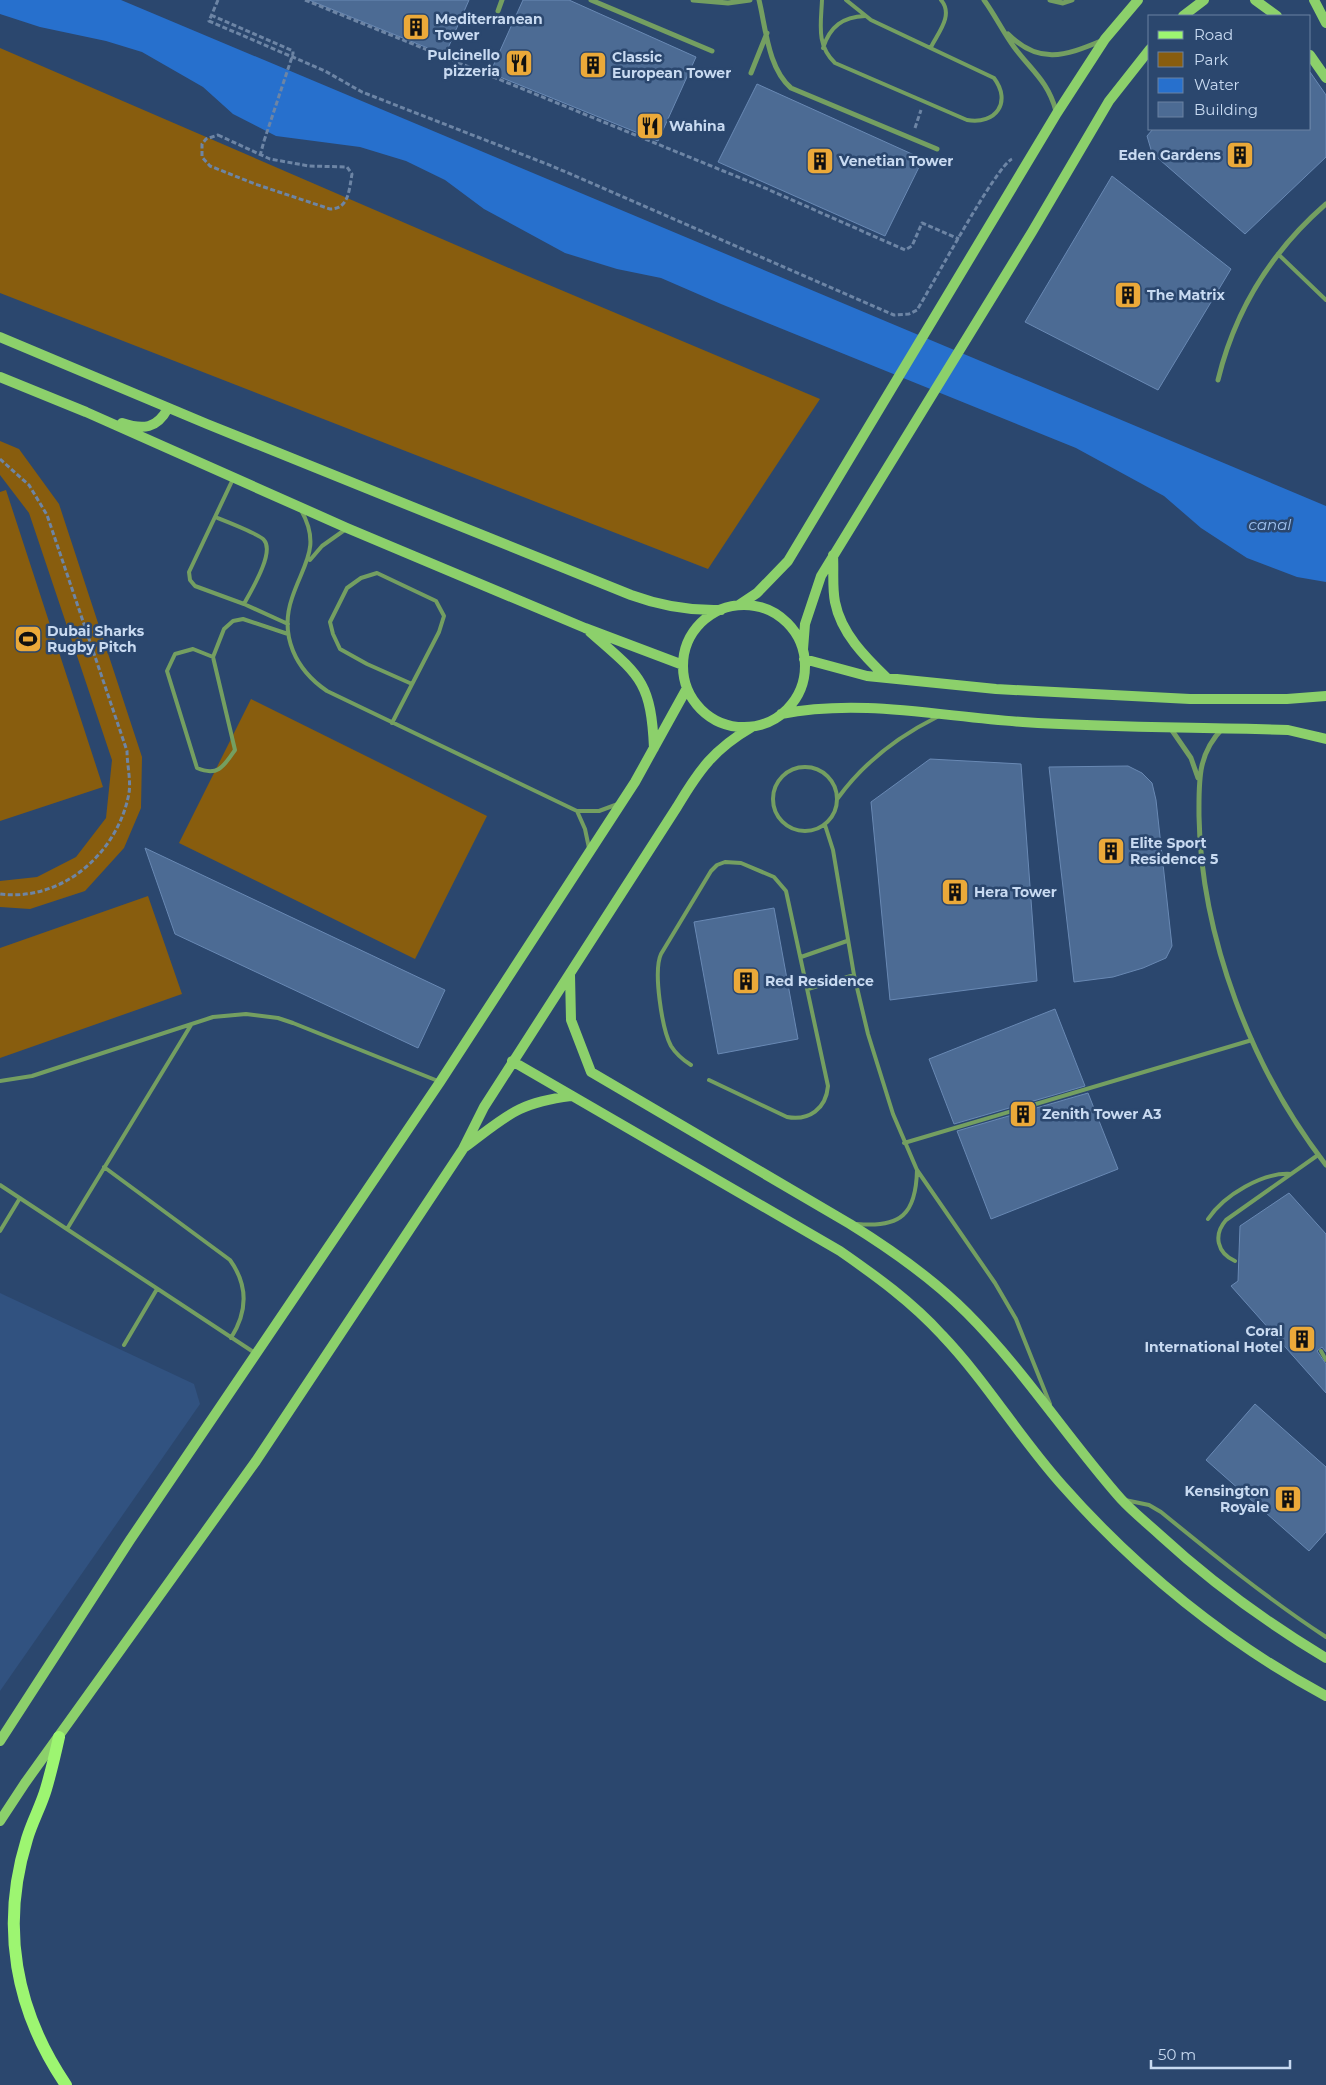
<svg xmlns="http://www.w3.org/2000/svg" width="1326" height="2085" font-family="Montserrat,sans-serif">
<rect width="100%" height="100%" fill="#2b476e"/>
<path fill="#315280" d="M0,1293L194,1384L200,1404L0,1691Z"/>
<path fill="#885d0e" d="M0,48L523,274L820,399L708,569L0,293Z
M0,441L19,449L59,504L142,757L141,808L124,848L85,891L30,909L0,907V881L37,877L76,857L106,818L112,760L29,513L0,475Z
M6,490L103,787L0,821V492Z
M251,699L487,816L415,959L179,843Z
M148,896L182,994L0,1058V948Z"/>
<path fill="#2770cd" d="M0,0H121L1326,506V582L1297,577L1247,558L1201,528L1164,496L1076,448L721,304L661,278L617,269L565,253L484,209L445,180L406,161L360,147L276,136L233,114L203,87L142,52L106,41L40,27L0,14Z"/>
<path fill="#4c6b94" stroke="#6989b4" d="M309,0H469L445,55Z
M523,0H569L696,57L658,141L490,73Z
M1310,72L1326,95V157L1245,234L1152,153L1147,136L1153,129H1310Z
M757,84L923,159L885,236L718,162Z
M1112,176L1231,269L1158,390L1025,322Z
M930,759L1021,764L1037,981L890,1000L871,802Z
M1128,766L1142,773L1152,783L1156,800L1172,946L1166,958L1143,968L1113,977L1074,982L1049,767Z
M145,848L445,990L418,1048L175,934Z
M774,908L798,1039L718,1054L694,922Z
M1055,1009L1085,1086L954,1124L929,1059Z
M1088,1093L1118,1169L991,1219L957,1131Z
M1289,1193L1326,1234V1352L1322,1347L1317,1351L1326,1364V1393L1231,1286L1238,1281L1240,1226Z
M1255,1404L1326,1467V1532L1309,1551L1206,1460Z"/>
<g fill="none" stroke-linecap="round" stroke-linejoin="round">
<path stroke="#6d85a5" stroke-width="3" stroke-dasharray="5 2.5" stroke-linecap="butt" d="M218,0L209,21L325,71L362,92L552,166L894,315L909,314L917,310C932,286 996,166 1012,159
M305,0L765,188L905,250L912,246L922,223L959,239
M211,15L293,51V54
M915,128L921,110
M218,135L270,159L309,166L347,167L352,174C349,190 349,209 330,209L255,184L210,166L202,157V144L206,139Z
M260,156L264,141
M0,459L29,485L47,515L127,751C127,764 131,780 129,793C118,853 62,902 0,894"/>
<path stroke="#749f61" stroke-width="4" d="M822,0C821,24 816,45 835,63L967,120C996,125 1012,102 994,78L871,20L846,0
M931,47C938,33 954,15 941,0
M823,48C830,26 843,17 865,16
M1278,254L1326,300
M233,479L189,572L190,580L195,586L244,604L288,624
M301,510C322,547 303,564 292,598C279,636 296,670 327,691L577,811H599L618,804
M215,517C225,521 259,534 264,540C275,552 251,591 244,604
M310,560L322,546L346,529
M213,657L193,649L175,654L167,671L197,768C218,777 224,766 235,750L213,657L224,629L233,621L243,619L288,634
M392,723L439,632L444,616L436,601L377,573L361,578L347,588L330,622L333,634L340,649L367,664L412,684
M773 799a32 32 0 1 1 64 0a32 32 0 1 1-64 0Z
M838,798C864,762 897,737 937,717
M577,811L585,829L589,848
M825,825L833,850L854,975L868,1034L893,1114L917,1170L995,1283L1016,1319L1050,1404
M801,957L847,941
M808,989L854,975
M691,1065C683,1060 676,1054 671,1046C662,1029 653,971 661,954L711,871L717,865L725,862L741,863L774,877L786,891L828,1086C826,1109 809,1121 787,1117L709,1080
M0,1081L32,1076L213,1017L246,1014L278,1018L293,1023L438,1081
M904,1143L1252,1040
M104,1167L230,1260C248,1285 248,1311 231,1338
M0,1185L255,1353
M1208,1219C1224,1195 1263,1172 1291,1174
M857,1224C901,1228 916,1214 917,1170
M67,1229L191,1025
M0,1231L20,1198
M1235,1261C1217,1253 1213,1235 1226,1220L1318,1155
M124,1345L157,1289
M1321,1351L1326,1360
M1125,1500L1149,1505L1161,1512C1215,1556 1268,1599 1326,1637"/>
<path stroke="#749f61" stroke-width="5" d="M591,0L712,51
M693,0L728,3L750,0
M759,0C766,29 768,68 791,88L937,149
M984,0C995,15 1003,32 1014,47C1031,70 1048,81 1056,111
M1050,0L1063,3L1072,0
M498,11L502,0
M1008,34C1039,65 1065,56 1101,41
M751,73L767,33
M1218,380C1235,310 1272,251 1326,204
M1223,728C1197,754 1199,782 1199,816C1201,937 1252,1070 1326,1165
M1171,729L1191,758L1198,778"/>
<path stroke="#8cd06b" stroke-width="10" d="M1255,0L1277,16
M1314,0L1326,23
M1183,16L1204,0
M1310,55L1326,78
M0,337L207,424L631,595C661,606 689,611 721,610
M0,377L86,412L347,528L585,628L683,665
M122,423C143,430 157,429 168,408
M833,555C834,570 832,587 835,602C841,633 865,657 887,678
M739,605L757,593L788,561L1057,113L1105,39L1138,0
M683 666a61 61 0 1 1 122 0a61 61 0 1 1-122 0Z
M590,632C639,675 651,680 654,748
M803,649L805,624L821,576L1032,232L1109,101L1150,49
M804,659L867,676L996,689L1190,699H1287L1326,696
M781,714C862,698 942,717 1023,722C1111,728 1200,727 1288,730L1326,739
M570,975L571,1020L591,1072L850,1224C892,1250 932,1278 967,1313C1024,1370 1068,1439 1121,1499C1133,1512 1147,1523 1160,1535C1211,1582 1266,1622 1326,1658
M512,1061L840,1251C876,1276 912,1302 942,1335C986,1381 1019,1437 1062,1485C1136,1569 1227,1643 1326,1696
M465,1147C508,1115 517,1103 571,1096
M0,1741L130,1540L440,1082L635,782L687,688
M0,1821L25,1783L256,1461L463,1149L484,1107L677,807C699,770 714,749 752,727"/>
<path stroke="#9df571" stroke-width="12" d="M59,1737C55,1755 51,1772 46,1789C41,1806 32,1822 27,1839C0,1926 15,2010 66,2085"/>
<path stroke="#6d85a5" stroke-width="3" stroke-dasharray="5 2.5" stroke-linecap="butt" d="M264,141L293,54"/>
</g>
<defs>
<g id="building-square" transform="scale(1.4375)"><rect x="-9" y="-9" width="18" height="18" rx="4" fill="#eba939" stroke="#2b476e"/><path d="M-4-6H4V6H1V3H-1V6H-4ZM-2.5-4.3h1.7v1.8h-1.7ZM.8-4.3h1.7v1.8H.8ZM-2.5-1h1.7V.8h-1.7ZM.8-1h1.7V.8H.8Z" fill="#111"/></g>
<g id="restaurant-square" transform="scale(1.4375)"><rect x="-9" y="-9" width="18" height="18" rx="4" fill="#eba939" stroke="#2b476e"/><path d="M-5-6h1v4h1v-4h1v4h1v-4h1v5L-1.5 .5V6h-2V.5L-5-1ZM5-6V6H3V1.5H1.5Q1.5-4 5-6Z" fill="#111"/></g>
<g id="stadium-square" transform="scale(1.4375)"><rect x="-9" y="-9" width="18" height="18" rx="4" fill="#eba939" stroke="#2b476e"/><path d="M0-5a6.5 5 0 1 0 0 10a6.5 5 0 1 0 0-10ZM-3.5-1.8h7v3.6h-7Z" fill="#111"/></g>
</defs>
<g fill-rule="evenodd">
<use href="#building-square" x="416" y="27"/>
<use href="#restaurant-square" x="519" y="63"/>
<use href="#building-square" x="593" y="65"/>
<use href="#restaurant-square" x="650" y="126"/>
<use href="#building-square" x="1240" y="155"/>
<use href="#building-square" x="820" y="161"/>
<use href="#building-square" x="1128" y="295"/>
<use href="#stadium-square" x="28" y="639"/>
<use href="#building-square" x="1111" y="851"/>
<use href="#building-square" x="955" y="892"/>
<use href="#building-square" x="746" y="981"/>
<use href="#building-square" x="1023" y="1114"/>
<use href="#building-square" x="1302" y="1339"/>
<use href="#building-square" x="1288" y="1499"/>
</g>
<g text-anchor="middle" stroke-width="5" stroke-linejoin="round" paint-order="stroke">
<g font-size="14" font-weight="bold" fill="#c8daf1" stroke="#2b476e" text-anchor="start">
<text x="435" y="24">Mediterranean<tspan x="435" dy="16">Tower</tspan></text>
<text x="500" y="60" text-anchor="end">Pulcinello<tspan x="500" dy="16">pizzeria</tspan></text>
<text x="612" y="62">Classic<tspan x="612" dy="16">European Tower</tspan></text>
<text x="669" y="131">Wahina</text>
<text x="1221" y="160" text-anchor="end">Eden Gardens</text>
<text x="839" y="166">Venetian Tower</text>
<text x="1147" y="300">The Matrix</text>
<text x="47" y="636">Dubai Sharks<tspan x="47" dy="16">Rugby Pitch</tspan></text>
<text x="1130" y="848">Elite Sport<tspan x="1130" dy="16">Residence 5</tspan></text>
<text x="974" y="897">Hera Tower</text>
<text x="765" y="986">Red Residence</text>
<text x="1042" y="1119">Zenith Tower A3</text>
<text x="1283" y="1336" text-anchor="end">Coral<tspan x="1283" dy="16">International Hotel</tspan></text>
<text x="1269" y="1496" text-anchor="end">Kensington<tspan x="1269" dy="16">Royale</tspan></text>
</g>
<g font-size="15" font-style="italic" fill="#a0c3f1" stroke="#2b476e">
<text x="1270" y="530">canal</text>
</g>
</g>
<rect x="1148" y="15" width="162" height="115" fill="#2b476e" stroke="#6a82a2"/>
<rect x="1158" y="31" width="25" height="8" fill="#9df571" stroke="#6a82a2"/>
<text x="1194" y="40" font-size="15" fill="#c8daf1">Road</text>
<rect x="1158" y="52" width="25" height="15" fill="#885d0e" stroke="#6a82a2"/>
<text x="1194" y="65" font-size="15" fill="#c8daf1">Park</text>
<rect x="1158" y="78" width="25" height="15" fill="#2770cd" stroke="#6a82a2"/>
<text x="1194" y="90" font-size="15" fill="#c8daf1">Water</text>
<rect x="1158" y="102" width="25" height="15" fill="#4c6b94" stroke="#6a82a2"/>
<text x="1194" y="115" font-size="15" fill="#c8daf1">Building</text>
<path d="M1151 2060v8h139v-8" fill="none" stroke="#c8daf1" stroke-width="2.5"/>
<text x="1158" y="2060" font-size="15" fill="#c8daf1" stroke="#2b476e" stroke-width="4" paint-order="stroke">50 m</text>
</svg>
